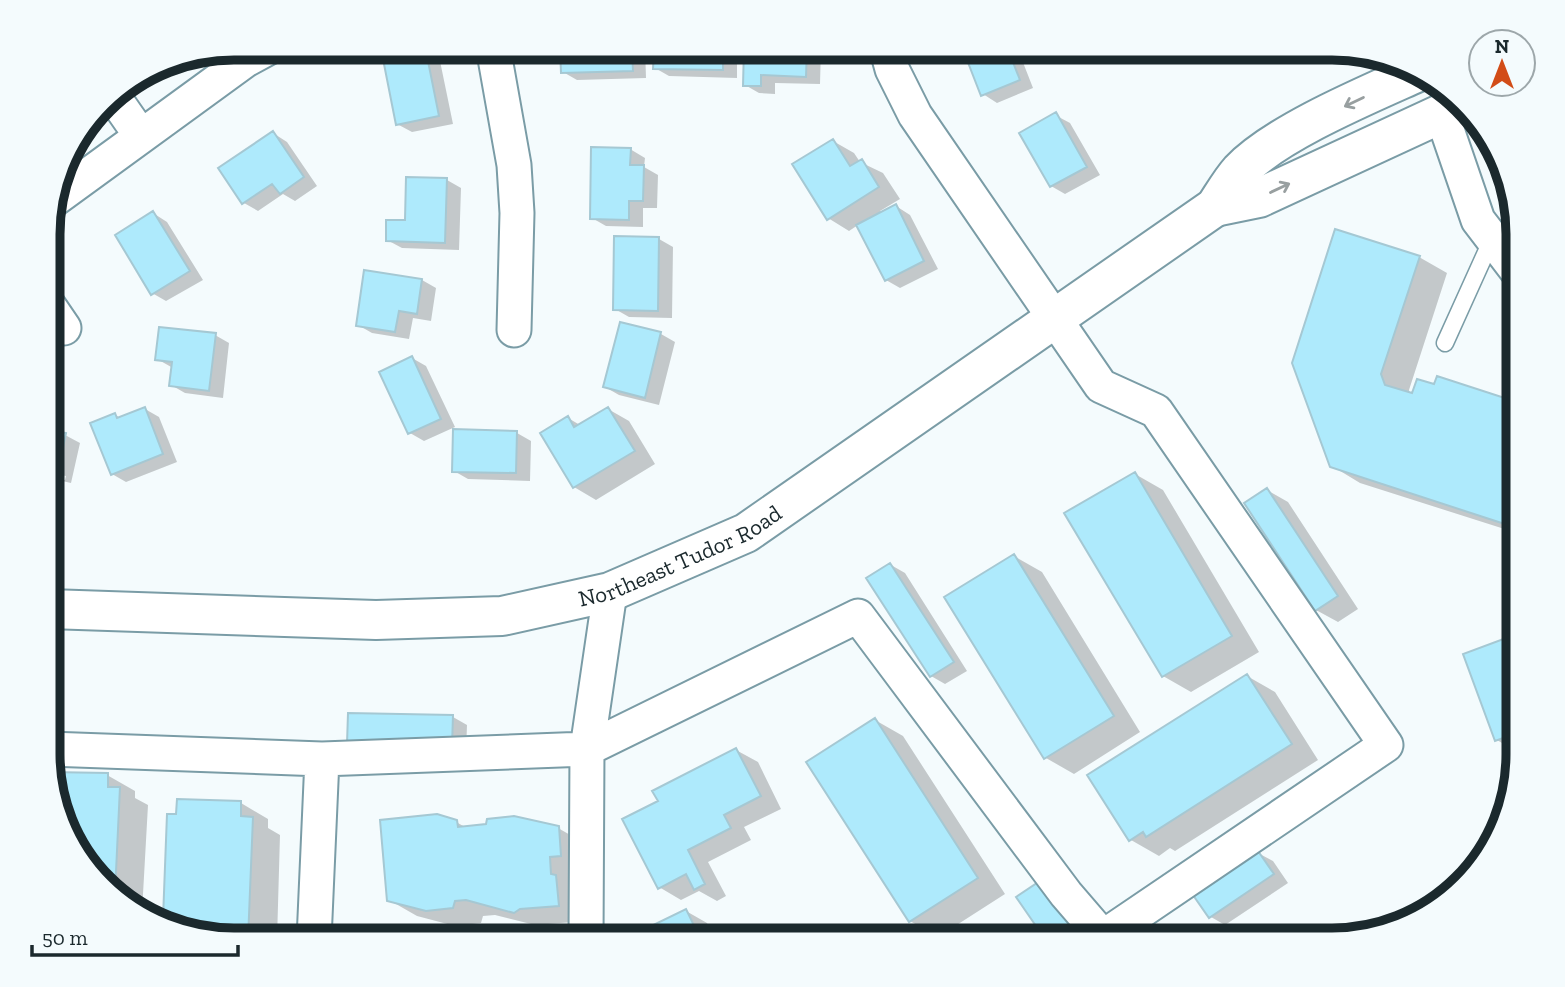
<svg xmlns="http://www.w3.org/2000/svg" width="1565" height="987" font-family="'Zilla Slab',serif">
<rect width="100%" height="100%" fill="#f4fbfd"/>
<path fill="#0003" d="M562,47H645L646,78L577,80L563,72Z
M656,47H737V78L669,76L655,68Z
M746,47H821L820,84L775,83V94L759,93L745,85Z
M964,47H1017L1033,88L997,103L983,94Z
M426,53L440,61L453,124L412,132L397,124Z
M1055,115L1070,123L1100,175L1065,194L1051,186Z
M273,133L287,142L317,186L295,201L283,194L258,211L244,203Z
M833,141L854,153L860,162L883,173L900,199L880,211L882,214L896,206L910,215L938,269L900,288L886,280L858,225L849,231L828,218Z
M630,149L645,158L644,167L658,175L657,208H643V227L606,226L592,218Z
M408,179L447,180L461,188L459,250L402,248L387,240L407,222Z
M153,213L167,222L203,280L166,301L152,293Z
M659,239L673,247L672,318L629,317L615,309Z
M1419,257L1447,273L1409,390L1410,395L1435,386L1438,378L1517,404V533L1360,483L1332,466Z
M366,272L422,280L436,288L431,321L413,318L409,339L372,333L358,325Z
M621,324L661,334L675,342L659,405L619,395L605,387Z
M215,335L229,343L223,398L185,393L171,385L173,368L157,359Z
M412,358L426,366L455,427L424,441L410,433Z
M145,409L159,417L177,462L126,482L112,474L115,415L120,418Z
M608,409L629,421L655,464L596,500L574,487L542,434L568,418L580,425Z
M49,431L65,435L80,443L71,483L49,478L65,480L66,476L49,473Z
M455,431L517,433L531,441L530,481L468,479L454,471Z
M1135,474L1163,490L1259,652L1191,692L1163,676Z
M1267,490L1288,502L1358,609L1338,622L1316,610Z
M1014,556L1042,572L1140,732L1074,774L1046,758Z
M891,565L905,573L967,671L945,684L931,676Z
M1517,636V752L1497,740L1465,655Z
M1247,676L1275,692L1318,760L1175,851L1170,848L1159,856L1131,840Z
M453,717L467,725L466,753L363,751Z
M875,720L903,736L1005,894L938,937L910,921L809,762Z
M736,750L758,762L781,809L744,827L751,840L708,862L726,896L717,901L699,891L681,900L659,887L660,802Z
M49,774L107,775L135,791V798L148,805L142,912L130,909L78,857Z
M241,803L268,819V828L280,835L277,940H233Z
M456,822L467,828H558L586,844V921L548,924L547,928L495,915L483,916L481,923L455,926L417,916L389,900Z
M1258,853L1273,861L1288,883L1225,925L1211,917Z
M1040,883L1087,939H1047L1019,897Z
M686,911L707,923L715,940H650Z
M1005,930L1021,939H990Z"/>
<path fill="#aeeafc" stroke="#a5c8d3" stroke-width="2" d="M560,47H632L633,71L561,73Z
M654,47H723V70L653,69Z
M744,47H807L806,77L761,75V86H743Z
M962,47H1007L1020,80L981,96Z
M426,51L439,116L396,125L383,59Z
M1056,112L1087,167L1050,187L1019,133Z
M273,131L304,177L280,194L272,184L242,204L218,168Z
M833,139L850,166L862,159L879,187L827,220L792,164Z
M591,147L631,148L630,165H644L643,201H629V220L590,219Z
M406,177L447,178L445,243L386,241V220H405Z
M896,204L924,261L885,281L856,225Z
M153,211L190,271L151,295L115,235Z
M1335,229L1420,256L1381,374L1385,385L1412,393L1417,379L1434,384L1437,376L1517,402V528L1330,467L1292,363Z
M614,236L659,237L658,311L613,310Z
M364,270L422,279L417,314L399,311L395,332L356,326Z
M620,322L661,332L645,398L603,387Z
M159,327L216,333L209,391L169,386L172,362L155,360Z
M412,356L441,419L408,434L379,372Z
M145,407L163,454L111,475L90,423L115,413L117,418Z
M608,407L635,451L573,488L540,433L568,416L574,427Z
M453,429L517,431L516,473L452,472Z
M49,430L66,433L57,476L49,474Z
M1135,472L1232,636L1162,677L1064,513Z
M1267,488L1338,596L1315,611L1244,503Z
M1014,554L1114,716L1044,759L944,597Z
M890,563L954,662L930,677L866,578Z
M1517,634V733L1495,741L1463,654Z
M1247,674L1292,744L1146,837L1143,832L1129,841L1087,775Z
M348,713L453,715L452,746L347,744Z
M875,718L978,878L909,922L806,762Z
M736,748L761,796L724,815L731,828L688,850L705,884L694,890L686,874L658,889L622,819L658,801L652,791Z
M49,772L108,773V787H120L115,893L78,857Z
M177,799L241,801V816L253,817L248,940H233L163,919L167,814H176Z
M437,814L457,820L458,827L486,824L487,819L514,816L559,826L561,856L550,857L551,874L556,875L559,906L520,909L514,913L466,900L455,901L453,908L426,911L387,901L380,820Z
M1258,851L1274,874L1209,918L1193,895Z
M1040,881L1080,939H1045L1016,897Z
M686,909L701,940H648L643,930Z
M1005,928L1012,939H987Z"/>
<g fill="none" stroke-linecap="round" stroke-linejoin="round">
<g stroke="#7a9ca6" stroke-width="19">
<path id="lane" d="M1445,343L1492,239"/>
</g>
<g stroke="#7a9ca6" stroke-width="37">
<path id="street" d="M493,47L514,165L517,213L514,330
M886,47L892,69L915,115L1101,386L1156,411L1386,745L1103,937L1105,939
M111,93L141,136
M1441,112L1478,220L1517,271
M51,202L246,60L270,47
M49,306L64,328
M49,749L322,759L587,749L858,616L1066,894L1103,937
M314,940L322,759
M586,940L587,749L610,592"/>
</g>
<g stroke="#7a9ca6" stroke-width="42">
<g id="secondary">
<path d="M1215,207L1259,198L1460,105"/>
<path id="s1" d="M49,609L376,620L502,616L610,592L746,533L1215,207C1223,195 1231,181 1240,171C1276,133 1367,95 1416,73"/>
</g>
</g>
<use href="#lane" stroke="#fff" stroke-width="16"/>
<use href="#street" stroke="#fff" stroke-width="33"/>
<use href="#secondary" stroke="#fff" stroke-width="38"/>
</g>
<defs><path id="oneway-shaft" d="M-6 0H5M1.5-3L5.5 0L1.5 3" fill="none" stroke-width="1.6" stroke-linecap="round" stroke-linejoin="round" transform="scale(1.75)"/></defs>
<g stroke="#989fa0">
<use href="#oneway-shaft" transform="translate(1354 102) rotate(154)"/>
<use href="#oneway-shaft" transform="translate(1280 188) rotate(-25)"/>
</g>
<g text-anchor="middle" stroke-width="5" stroke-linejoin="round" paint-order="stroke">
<g font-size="23" fill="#1b292d" stroke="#f4fbfd">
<text dy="8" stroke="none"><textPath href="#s1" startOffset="642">Northeast Tudor Road</textPath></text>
</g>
</g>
<path d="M0 0H1565V987H0ZM234 60H1332A174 174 0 0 1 1506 234V754A174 174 0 0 1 1332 928H234A174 174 0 0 1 60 754V234A174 174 0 0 1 234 60Z" fill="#f4fbfd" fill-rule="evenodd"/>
<path fill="none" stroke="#1b292d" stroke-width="9" d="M234 60H1332A174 174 0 0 1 1506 234V754A174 174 0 0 1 1332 928H234A174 174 0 0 1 60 754V234A174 174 0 0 1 234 60Z"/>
<g transform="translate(1502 63)"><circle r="33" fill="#f4fbfd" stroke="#9da7aa" stroke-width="2"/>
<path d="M0-5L12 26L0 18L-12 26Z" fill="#d24c17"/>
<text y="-10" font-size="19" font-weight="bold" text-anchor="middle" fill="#1b292d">N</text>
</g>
<path d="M32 945v10h206v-10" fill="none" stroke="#1b292d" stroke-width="3.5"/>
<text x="42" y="945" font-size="21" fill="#1b292d" stroke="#f4fbfd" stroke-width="5" paint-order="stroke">50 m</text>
</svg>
